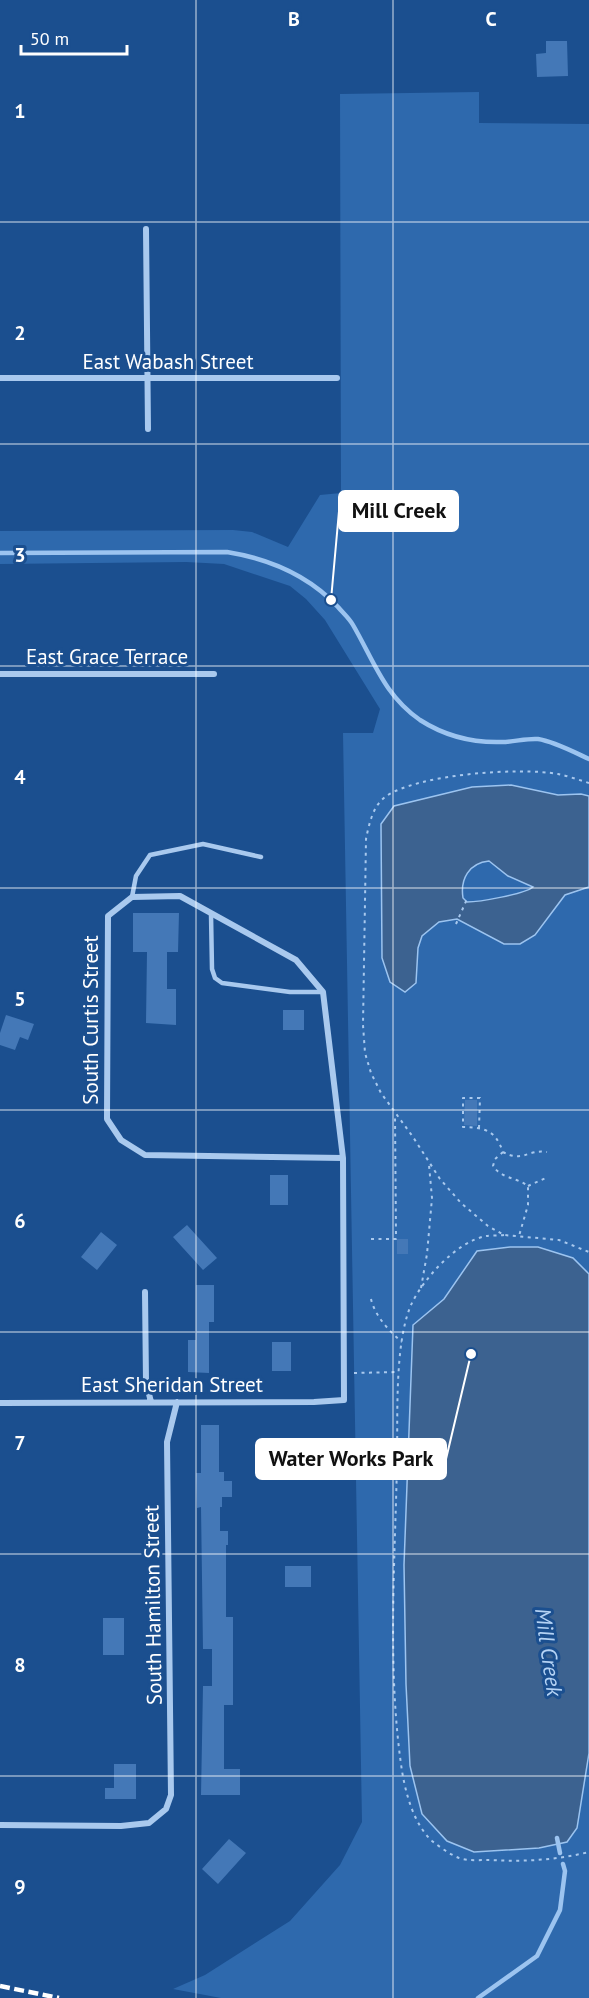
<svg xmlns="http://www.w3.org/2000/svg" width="589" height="1998" font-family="'PT Sans',sans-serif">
<rect width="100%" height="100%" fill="#1b4f8f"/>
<path fill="#2e69ad" d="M479,92V123L589,124V1998H221L173,1989L205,1975L290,1921L340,1865L362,1822L343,733H373L380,709L325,620L306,599L290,586L224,564L186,562L0,564V531L233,530L252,532L288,547L320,495L341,493L340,94Z"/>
<path fill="#3c6290" stroke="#9cc4f0" stroke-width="1.5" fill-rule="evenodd" d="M511,785L558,795L581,794L589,796V887L565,895L535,935L520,944H504L457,919L439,922L422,936L418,948L416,983L405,992L390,982L382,958L381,824L394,806L472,787ZM489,861L508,876L533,887C525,894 479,902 467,902L463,898C460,879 469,863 489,861Z
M510,1247H538L573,1258L589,1274V1753L577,1828L567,1842L539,1848L474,1852L447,1841L422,1814L410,1766L406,1684L404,1565L413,1325L444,1299L477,1251Z"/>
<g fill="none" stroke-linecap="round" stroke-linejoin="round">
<path stroke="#9cc4f0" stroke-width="4.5" d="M0,553L227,552C270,559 308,575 338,607C343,613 349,618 353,625C374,661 384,695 420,720C445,736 473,743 502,742C514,742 527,738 538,739C553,741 576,753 589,759
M557,1838L560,1853
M478,1998L537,1956L560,1910L565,1871L563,1864"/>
</g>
<path fill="#4478b7" d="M546,41H567L568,76L537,77L536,54L546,53Z
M133,913H179L178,952H167V989H176V1025L146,1023L147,952H133Z
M283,1010H304V1030H283Z
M6,1015L34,1024L28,1040L20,1037L15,1050L0,1045V1033Z
M465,1100H477V1126L464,1125Z
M270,1175H288V1205H270Z
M187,1225L217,1258L203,1270L173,1237Z
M101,1232L117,1245L97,1270L81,1257Z
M397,1239H408V1254H397Z
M196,1285H214V1322H209V1373L188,1372V1340H196Z
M272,1342H291V1371H272Z
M201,1425H219V1472H224V1481H232V1497H222V1507H220V1531H228V1545H226V1617H233V1705H224V1769H240V1795H201L203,1686H212V1649H203L201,1507L197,1508L196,1473H201Z
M285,1566H311V1587H285Z
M103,1618H124V1655H103Z
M114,1764H136V1799H105V1788H114Z
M229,1839L246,1853L218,1884L202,1869Z"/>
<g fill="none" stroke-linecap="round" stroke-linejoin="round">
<path stroke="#a9c9ee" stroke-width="2" stroke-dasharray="3 4.5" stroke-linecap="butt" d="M589,783C579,780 568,776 558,774C519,767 417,774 385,797C373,806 369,824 366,839L363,1025L365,1053L371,1073L381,1093L413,1137L440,1179L461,1203L488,1226L504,1235L559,1240L589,1252
M456,924L467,899
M479,1128L480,1098H463V1127C486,1128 495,1130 503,1152C523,1163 527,1149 547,1152
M503,1152L495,1159L493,1166C502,1179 516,1177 528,1186V1205L519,1236
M528,1186L548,1177
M504,1235C498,1236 491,1235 486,1236C456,1242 423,1279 411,1305C394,1344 398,1420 397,1463C395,1562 387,1672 402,1771C406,1795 414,1824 432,1841C440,1847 449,1854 459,1858C468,1861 480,1860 490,1860C524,1862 556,1860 589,1852
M371,1239H396L395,1114
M421,1288L427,1254L432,1198L429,1165
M371,1299C375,1316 389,1331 402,1342
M354,1373L399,1372
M397,1455L426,1456"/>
<path stroke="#a9c9ee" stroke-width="4.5" d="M132,897L136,876L150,855L203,844L261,857
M211,914L212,969L215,978L222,983L290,992H323"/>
<path stroke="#a9c9ee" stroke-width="6" d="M146,229L148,429
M0,378H337
M0,674H214
M145,1292L146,1382L151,1402
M0,1403L314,1402L344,1400L343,1158L145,1155L121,1140L107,1119L108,916L132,897L180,896L296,960L323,992L343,1158
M0,1825L121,1826L149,1823L166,1809L171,1795L167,1442L177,1402"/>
<path stroke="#fff" stroke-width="4.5" stroke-dasharray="10 4.5" stroke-linecap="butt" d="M0,1986L59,1998"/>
</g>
<path fill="none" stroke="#fff" stroke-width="1.5" stroke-opacity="0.55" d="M196,0V1998M393,0V1998M0,222H589M0,444H589M0,666H589M0,888H589M0,1110H589M0,1332H589M0,1554H589M0,1776H589"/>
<g text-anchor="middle" stroke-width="6" stroke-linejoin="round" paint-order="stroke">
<g font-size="21" fill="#fff" stroke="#1b4f8f">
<text x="168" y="369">East Wabash Street</text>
<text x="107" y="664">East Grace Terrace</text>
<text transform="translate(91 1020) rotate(-90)" y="7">South Curtis Street</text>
<text x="172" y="1392">East Sheridan Street</text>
<text transform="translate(153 1605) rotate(-91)" y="7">South Hamilton Street</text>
</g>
<g font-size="22" font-style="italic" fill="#b5d3f5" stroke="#1b4f8f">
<text transform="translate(549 1652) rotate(82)" y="8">Mill Creek</text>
</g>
</g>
<g font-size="20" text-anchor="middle" font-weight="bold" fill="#fff" stroke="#1b4f8f" stroke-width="6" stroke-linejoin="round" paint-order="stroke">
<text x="294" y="26">B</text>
<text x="491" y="26">C</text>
<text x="20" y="118">1</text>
<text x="20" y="340">2</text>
<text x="20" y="562">3</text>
<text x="20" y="784">4</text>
<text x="20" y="1006">5</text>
<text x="20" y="1228">6</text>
<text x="20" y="1450">7</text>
<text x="20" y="1672">8</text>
<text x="20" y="1894">9</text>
</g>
<path fill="none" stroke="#fff" stroke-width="2" d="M331 600L339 511M471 1354L446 1459"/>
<g fill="#fff" stroke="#1b4f8f" stroke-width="2">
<circle cx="331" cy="600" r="6"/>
<circle cx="471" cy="1354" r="6"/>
</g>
<g fill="#fff" stroke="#fff" stroke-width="2">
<rect x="339" y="491" width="119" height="40" rx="6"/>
<rect x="256" y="1439" width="190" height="40" rx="6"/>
</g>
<g font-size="22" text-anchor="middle" font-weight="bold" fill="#111">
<text x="399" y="518">Mill Creek</text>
<text x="351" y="1466">Water Works Park</text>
</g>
<path d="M21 45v9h106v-9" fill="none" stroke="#ffffff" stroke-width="3"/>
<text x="30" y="45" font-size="18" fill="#ffffff" stroke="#1b4f8f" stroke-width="4.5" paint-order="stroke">50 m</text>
</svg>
